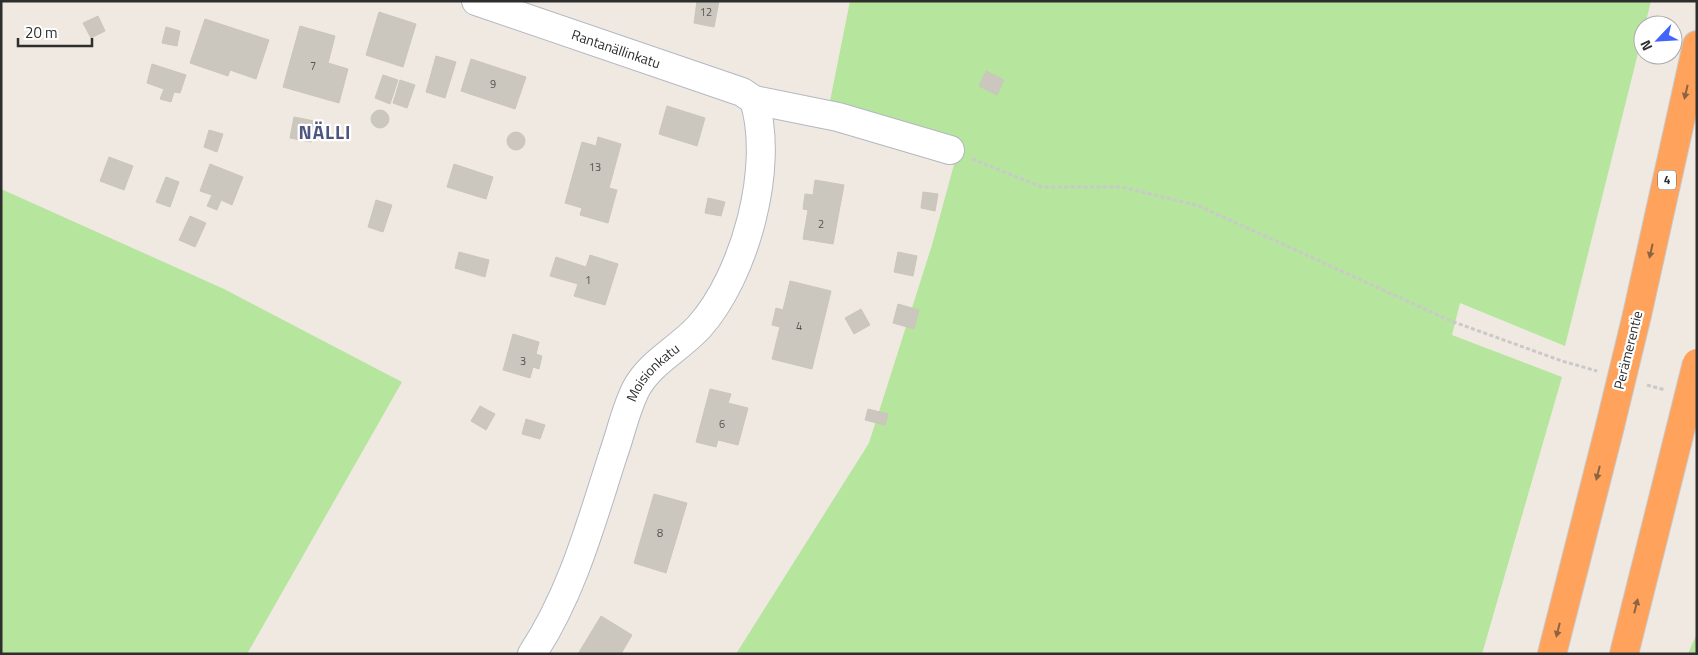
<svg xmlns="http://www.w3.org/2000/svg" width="1698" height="655" font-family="'Titillium Web',sans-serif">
<rect width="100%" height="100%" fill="#efe9e1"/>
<path fill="#b6e59e" d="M850,1H1651L1565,346L1460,303L1452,335L1562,377L1482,654H736L869,443L932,245L958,150L829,106Z
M1,189L224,289L402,382L247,654H1Z
M1697,633V654H1688Z"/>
<path fill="#cbc7bf" stroke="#cbc5ba" d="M697,1H719L714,27L694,23Z
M379,12L416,24L403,67L366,55Z
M98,16L105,31L91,38L83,23Z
M205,19L269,40L256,79L230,70L228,76L190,63Z
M300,26L335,36L328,63L348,69L339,103L283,87Z
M166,27L180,31L177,46L162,43Z
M436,56L456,62L445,98L426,92Z
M471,59L526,77L515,109L461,91Z
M152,64L186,75L180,93L174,92L171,102L160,99L164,89L147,83Z
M986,71L1004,80L997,95L979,86Z
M383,75L398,80L390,104L375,98Z
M400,80L415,85L407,108L393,103Z
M667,106L705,118L697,146L659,134Z
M371 119a9 9 0 1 1 18 0a9 9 0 1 1-18 0Z
M294,117L314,121L311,142L290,138Z
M209,130L223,134L217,152L204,147Z
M507 141a9 9 0 1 1 18 0a9 9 0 1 1-18 0Z
M598,137L621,144L609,188L617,190L608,223L580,215L582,208L565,203L582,142L596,146Z
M109,157L133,166L124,190L100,181Z
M210,164L243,177L232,205L221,200L217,210L207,206L212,195L200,191Z
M454,164L493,177L486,199L447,187Z
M166,177L179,182L170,207L156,202Z
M815,180L844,185L833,244L803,239L808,210L803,209L805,194L813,195Z
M923,192L938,194L935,211L921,208Z
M708,198L725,202L721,216L705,213Z
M376,200L392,205L383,232L368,227Z
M190,216L206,223L195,247L179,240Z
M459,252L489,260L485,277L455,268Z
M898,252L917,256L913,276L894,272Z
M590,255L618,264L605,305L574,296L578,284L550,276L556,257L586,267Z
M790,281L831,291L812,369L772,359L780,327L772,325L776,308L783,310Z
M898,304L919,310L914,329L893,323Z
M861,309L870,325L854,334L845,318Z
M513,334L539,342L536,354L542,356L539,369L533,367L530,378L503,370Z
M710,389L731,394L728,403L748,408L738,445L718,440L716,447L696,442Z
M480,406L495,414L486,430L471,421Z
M868,409L888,414L885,425L865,420Z
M526,419L545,425L540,439L522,434Z
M654,494L687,503L666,573L634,563Z
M601,616L632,635L621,654H578Z"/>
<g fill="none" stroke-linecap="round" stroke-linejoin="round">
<g stroke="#b4b7c1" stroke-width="30">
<g id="street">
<path id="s1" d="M476,1L742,92L754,100L838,117L950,150"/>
<path id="s2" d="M532,654C572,594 591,523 613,455C621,433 626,407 637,387C651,362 680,348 699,327C745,276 775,166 754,100"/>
</g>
</g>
<g stroke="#c9c9c9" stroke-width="30">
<path id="highway" d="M1637,315L1697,45
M1552,654L1610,426
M1624,654L1677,443"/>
</g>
<path stroke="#c9c9c9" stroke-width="3" stroke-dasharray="4 2.5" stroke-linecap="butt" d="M972,159L1042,187H1122L1199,206L1451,321L1562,361L1597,371
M1647,385L1665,390"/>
<use href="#street" stroke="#fff" stroke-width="28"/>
<use href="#highway" stroke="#ffa35c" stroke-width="28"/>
<g stroke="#c9c9c9" stroke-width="30" stroke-linecap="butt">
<path id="highway-bridge" d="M1610,426L1637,315
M1677,443L1697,363"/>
</g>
<use href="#highway-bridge" stroke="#ffa35c" stroke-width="28"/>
</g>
<defs><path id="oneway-solid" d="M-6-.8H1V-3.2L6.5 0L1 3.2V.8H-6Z" transform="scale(1.25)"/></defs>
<g fill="#8c6343">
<use href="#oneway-solid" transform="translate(1686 92) rotate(103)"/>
<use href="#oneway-solid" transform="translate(1651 251) rotate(103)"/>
<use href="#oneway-solid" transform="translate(1598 473) rotate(104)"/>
<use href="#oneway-solid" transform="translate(1636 606) rotate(-76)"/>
<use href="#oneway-solid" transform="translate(1558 630) rotate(104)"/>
</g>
<g text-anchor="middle" stroke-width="4.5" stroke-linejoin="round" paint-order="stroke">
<g font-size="11" fill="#555452">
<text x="706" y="16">12</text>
<text x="313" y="70">7</text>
<text x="493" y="88">9</text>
<text x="595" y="171">13</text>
<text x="821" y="228">2</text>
<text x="588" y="284">1</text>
<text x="799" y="330">4</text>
<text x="523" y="365">3</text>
<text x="722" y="428">6</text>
<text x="660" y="537">8</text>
</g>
<rect fill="#fff" stroke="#6d6d6d" stroke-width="1" x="1658" y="170.5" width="18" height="19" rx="4"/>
<g font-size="12" font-weight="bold" fill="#2e2e2e">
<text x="1667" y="184">4</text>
</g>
<g font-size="14" fill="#2e2e2e" stroke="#fff">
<text dy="5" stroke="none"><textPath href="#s1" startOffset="148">Rantanällinkatu</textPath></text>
<text transform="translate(1628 350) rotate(-76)" y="5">Perämerentie</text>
<text dy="5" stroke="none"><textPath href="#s2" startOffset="309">Moisionkatu</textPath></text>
</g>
<g font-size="19" font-weight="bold" letter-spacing="1" fill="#4d5680" stroke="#fff">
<text x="325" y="139">NÄLLI</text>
</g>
</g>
<rect width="1698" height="655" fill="none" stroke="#2e2e2e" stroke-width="5"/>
<g transform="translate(1658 40) rotate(245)"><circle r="24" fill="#ffffff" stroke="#ababab"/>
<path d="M0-4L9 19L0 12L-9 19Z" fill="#4264fb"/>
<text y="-8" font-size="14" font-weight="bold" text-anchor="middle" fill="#2e2e2e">N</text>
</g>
<path d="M18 38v8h74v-8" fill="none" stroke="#2e2e2e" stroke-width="2.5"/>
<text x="25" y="38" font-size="15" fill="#2e2e2e" stroke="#ffffff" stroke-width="4" paint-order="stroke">20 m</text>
</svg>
